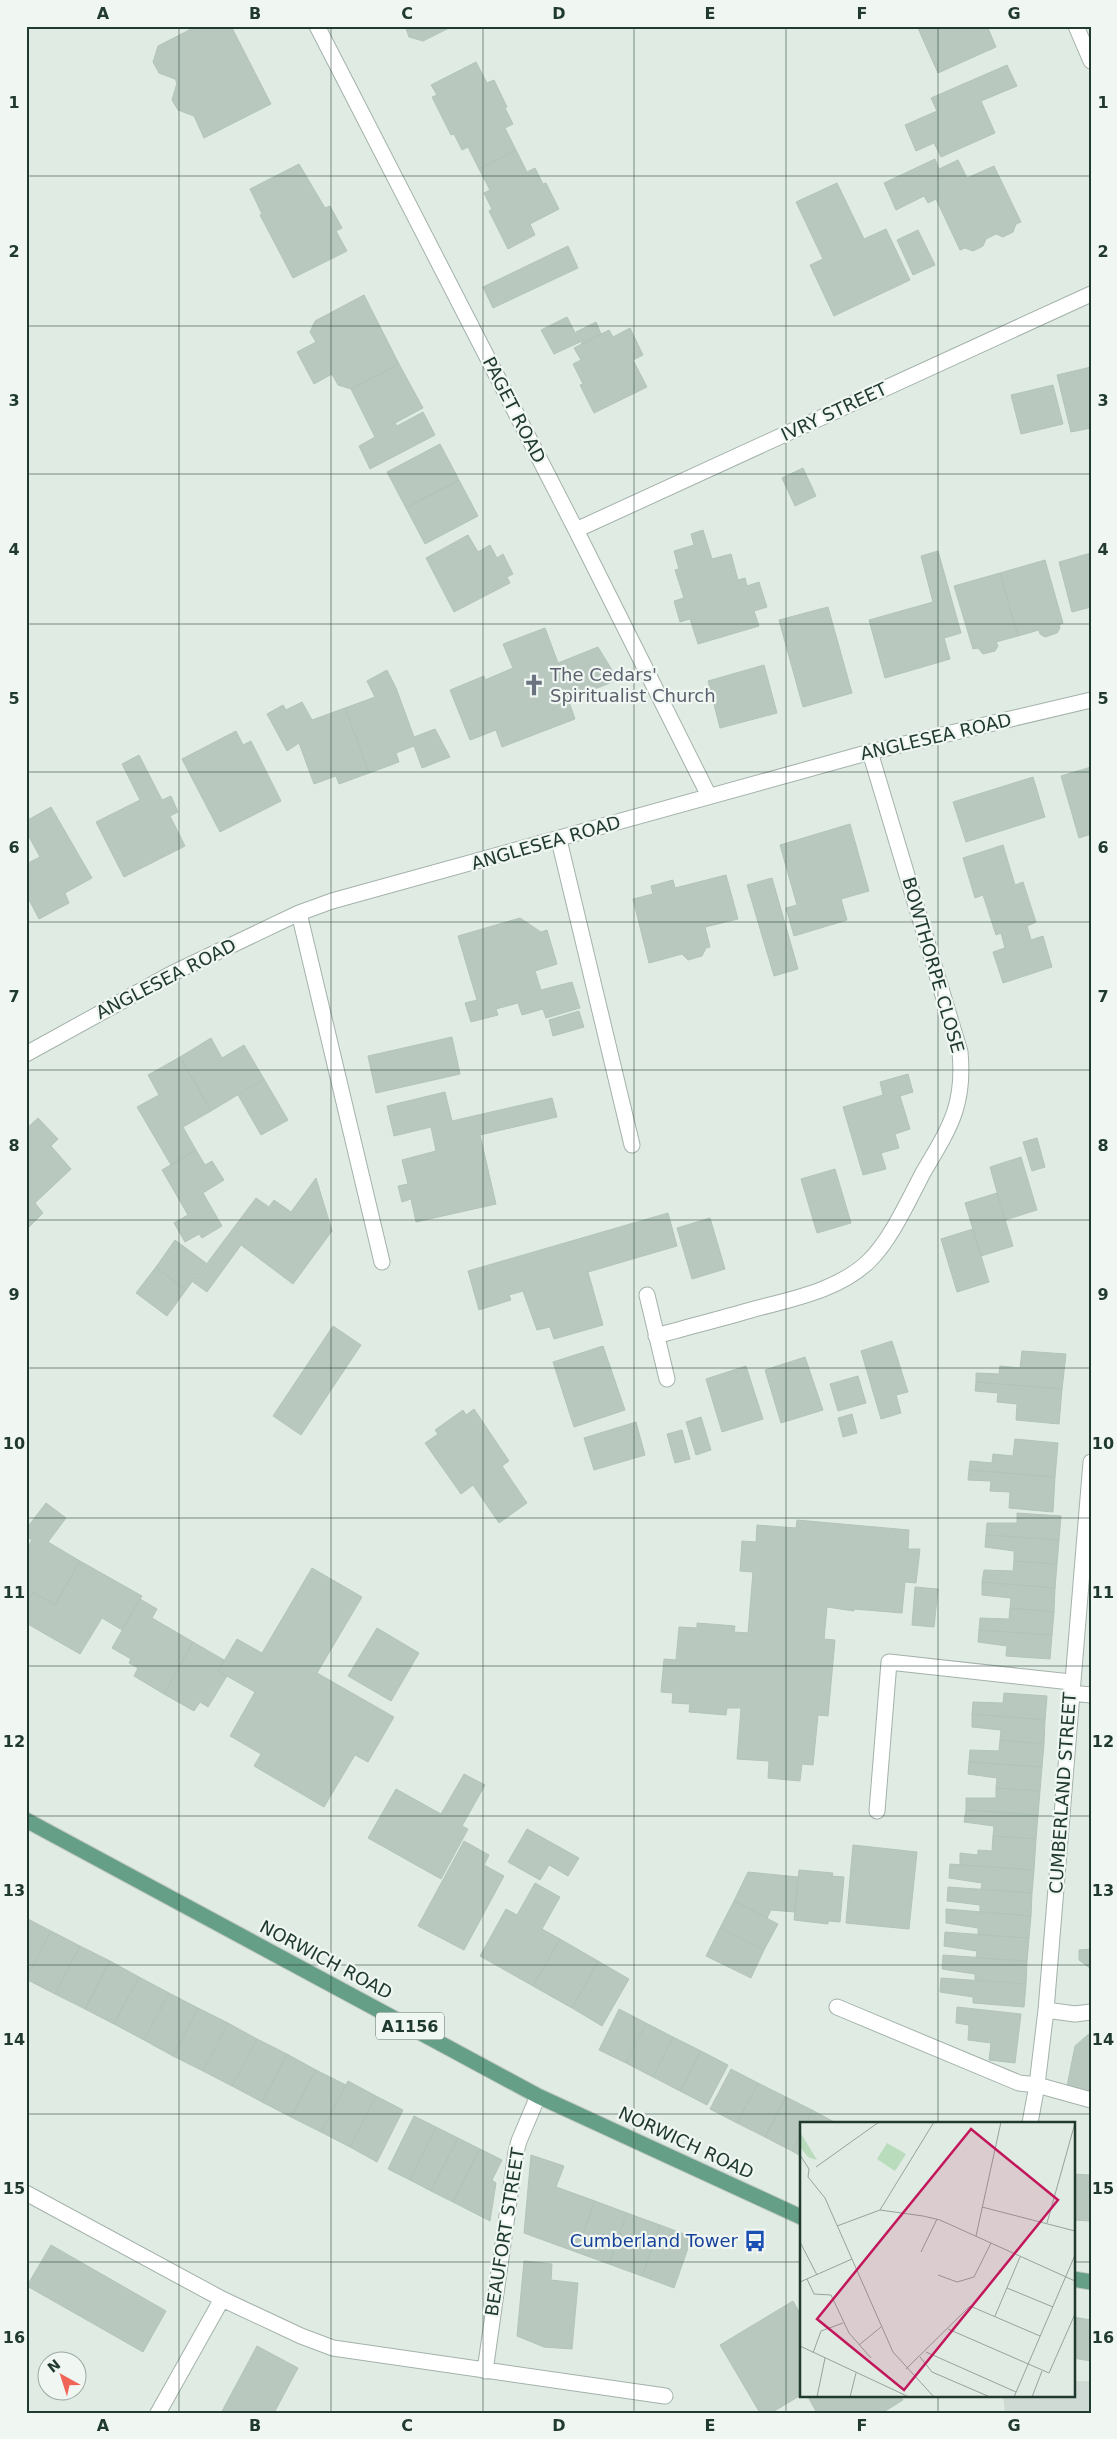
<svg xmlns="http://www.w3.org/2000/svg" width="1117" height="2439" font-family="'DejaVu Sans',sans-serif">
<rect width="100%" height="100%" fill="#e0ebe4"/>
<path fill="#cedad3" d="M1073,2381H1091V2413H1005L1003,2395H1073Z"/>
<path fill="#b8c8bf" stroke="#b2c4ba" d="M197,26H231L271,104L204,138L194,116L178,110L172,100L177,83L175,79L159,73L153,62L158,46Z
M405,26H453L423,41L409,37Z
M917,26H987L996,47L938,73Z
M476,62L487,83L494,80L507,107L505,108L513,124L505,128L516,150L479,169L468,147L462,150L454,134L451,135L432,97L437,95L431,85Z
M1007,65L1017,86L981,101L995,133L941,157L934,143L916,151L905,125L937,111L931,98Z
M516,150L527,172L535,168L543,184L546,183L559,209L530,224L535,235L508,249L489,211L492,209L484,193L490,190L479,169Z
M935,159L939,169L958,160L967,178L994,166L1021,222L1016,224L1013,232L1003,237L996,234L986,239L983,246L973,251L965,248L960,250L936,199L928,203L924,196L896,210L884,183Z
M299,164L325,208L330,206L342,228L336,231L347,251L293,278L260,215L262,214L250,189Z
M837,183L864,239L886,229L910,280L834,316L810,265L823,259L796,202Z
M918,230L935,265L913,275L897,240Z
M568,246L578,268L493,308L483,287Z
M364,295L399,364L351,389L338,385L332,374L314,384L297,352L316,342L310,332L315,321Z
M567,317L580,342L554,354L541,330Z
M596,322L601,334L582,344L576,332Z
M630,328L643,355L633,360L647,387L594,413L580,385L583,384L573,364L581,360L574,348L609,330L613,337Z
M399,364L423,408L395,423L397,426L423,412L435,435L370,469L359,446L375,437L351,389Z
M1091,367V428L1071,432L1057,375Z
M1053,385L1063,424L1021,434L1011,395Z
M440,444L459,480L406,508L387,472Z
M803,468L816,496L795,506L782,478Z
M459,480L478,516L425,544L406,508Z
M703,530L712,559L731,554L738,580L745,578L747,586L759,582L767,607L754,611L759,626L698,644L690,619L680,622L674,601L684,598L675,570L679,569L674,551L694,545L691,534Z
M468,535L478,552L490,545L497,558L503,554L513,574L507,577L510,583L454,612L426,558Z
M938,551L961,633L944,638L950,659L885,678L869,620L933,602L921,556Z
M1091,553V607L1072,612L1059,562Z
M1045,560L1063,623L1059,625L1060,628L1057,633L1045,637L1040,634L1039,630L1018,636L1000,573Z
M1000,573L1018,636L996,642L998,646L995,651L983,654L978,648L973,649L954,586Z
M828,607L852,693L803,707L779,620Z
M545,628L558,663L598,647L618,680L568,699L575,719L502,747L496,730L470,740L450,690L484,676L485,680L513,668L503,644Z
M764,665L777,713L720,728L708,681Z
M387,670L396,688L414,737L435,729L450,757L422,768L414,746L396,753L399,762L369,773L345,708L375,697L367,681Z
M302,702L312,720L345,708L369,773L339,784L336,776L314,784L299,743L287,751L267,714L283,705L286,710Z
M236,731L243,745L251,741L281,801L220,832L182,759Z
M139,755L162,800L171,796L178,812L170,816L185,846L124,877L96,822L140,800L122,764Z
M1091,767V834L1079,838L1061,776Z
M1033,777L1045,817L966,842L953,802Z
M51,807L92,878L65,893L69,903L39,919L26,894V864L40,857L26,831V821Z
M850,824L869,891L841,899L847,920L794,936L786,908L797,905L780,845Z
M1003,845L1015,885L1023,882L1036,922L1027,926L1031,940L1043,936L1052,967L1003,983L993,952L1005,948L1001,933L996,935L983,895L975,898L963,858Z
M726,875L738,919L705,927L710,947L706,948L702,956L688,960L682,954L649,963L633,899L653,894L651,886L673,880L675,888Z
M772,878L798,969L774,976L747,885Z
M520,918L541,932L547,930L557,964L535,971L541,990L572,982L580,1008L546,1018L543,1009L522,1015L518,1003L496,1009L498,1015L471,1022L465,1003L477,1000L458,936Z
M579,1011L584,1027L553,1036L549,1020Z
M452,1037L460,1074L376,1093L368,1056Z
M211,1038L222,1058L244,1045L264,1079L211,1111L180,1057Z
M180,1057L211,1111L183,1127L196,1150L171,1165L137,1107L159,1095L148,1075Z
M908,1074L913,1092L900,1096L910,1129L895,1134L899,1148L881,1153L886,1169L863,1175L843,1107L883,1095L880,1082Z
M264,1079L288,1120L261,1135L238,1095Z
M445,1092L452,1121L552,1098L557,1117L480,1135L496,1204L416,1222L411,1199L402,1202L398,1186L408,1184L402,1160L436,1151L431,1127L394,1136L387,1106Z
M38,1118L58,1139L51,1146L71,1169L35,1203L43,1213L28,1228L26,1129Z
M1037,1138L1045,1167L1032,1171L1023,1142Z
M196,1150L205,1165L212,1161L224,1180L203,1193L222,1226L202,1238L199,1234L185,1242L174,1223L188,1215L162,1170Z
M1021,1157L1037,1210L1005,1220L990,1167Z
M835,1169L851,1223L817,1233L801,1179Z
M316,1178L332,1231L293,1284L241,1245L207,1292L193,1282L256,1198L269,1207L274,1200L291,1212Z
M997,1193L1013,1246L981,1256L965,1203Z
M668,1213L677,1246L588,1272L603,1325L554,1339L550,1327L537,1330L523,1291L509,1295L511,1300L479,1310L468,1271Z
M710,1218L725,1269L692,1279L677,1228Z
M973,1229L989,1282L957,1292L941,1239Z
M175,1240L206,1263L186,1290L156,1267Z
M156,1267L186,1290L167,1316L136,1293Z
M333,1326L361,1345L301,1435L273,1416Z
M892,1341L908,1392L896,1395L901,1413L881,1419L861,1351Z
M603,1346L625,1410L574,1427L553,1362Z
M1022,1351L1066,1354L1062,1389L976,1382V1373L999,1374L1000,1366L1020,1368Z
M805,1357L823,1410L781,1423L765,1370Z
M746,1366L763,1419L722,1432L706,1379Z
M858,1376L866,1403L838,1411L830,1384Z
M976,1382L1062,1389L1059,1424L1016,1420L1017,1404L997,1402L998,1393L975,1391Z
M474,1409L509,1461L502,1466L527,1503L499,1523L473,1485L461,1494L425,1443L438,1434L435,1430L463,1410L466,1415Z
M852,1414L857,1433L843,1437L838,1418Z
M701,1417L711,1450L696,1455L686,1422Z
M636,1422L645,1455L594,1470L584,1438Z
M682,1430L690,1459L675,1463L667,1434Z
M1015,1439L1058,1443L1055,1477L969,1470L970,1461L992,1463L993,1454L1013,1456Z
M969,1470L1055,1477L1053,1512L1009,1508L1010,1492L990,1491L991,1481L968,1480Z
M46,1503L66,1518L48,1542L80,1561L55,1605L33,1592L26,1604V1550L32,1540L26,1536V1529Z
M1017,1513L1061,1516L1059,1540L986,1535L987,1523H1017Z
M797,1520L909,1530L908,1549H920L916,1583L905,1582L902,1613L854,1609V1611L827,1607L824,1639L835,1640L828,1716L818,1715L813,1765L802,1764L800,1781L768,1778L769,1761L737,1759L741,1708H727L726,1715L689,1712L690,1704L672,1703L673,1693L661,1692L664,1659L676,1660L679,1627L697,1628V1623L735,1626L734,1632L748,1633L753,1572L740,1571L742,1541L756,1542L757,1525L796,1528Z
M986,1535L1059,1540L1057,1564L1014,1561V1551L985,1547Z
M80,1561L142,1596L122,1630L102,1618L80,1654L26,1623V1604L33,1592L55,1605Z
M1014,1561L1057,1564L1055,1588L982,1582L984,1570L1013,1571Z
M312,1568L362,1597L317,1673L394,1717L368,1762L355,1755L324,1807L254,1766L261,1754L230,1736L255,1692L218,1671L237,1639L262,1653Z
M982,1582L1055,1588L1054,1612L1010,1608L1011,1598L982,1595Z
M915,1587L938,1589L934,1627L912,1625Z
M140,1599L157,1609L152,1618L193,1642L164,1694L134,1676L138,1668L129,1663L131,1659L112,1648Z
M1010,1608L1054,1612L1052,1635L979,1630L980,1618L1009,1619Z
M377,1628L419,1653L391,1701L348,1676Z
M979,1630L1052,1635L1050,1659L1006,1656L1007,1646L978,1642Z
M193,1642L224,1660L218,1671L227,1676L208,1707L200,1702L194,1711L164,1694Z
M1004,1693L1047,1696L1045,1720L972,1714L973,1702L1003,1703Z
M972,1714L1045,1720L1044,1744L1000,1740L1001,1730L972,1727Z
M1000,1740L1044,1744L1042,1767L969,1762L970,1750L999,1751Z
M969,1762L1042,1767L1040,1791L996,1788L997,1778L968,1774Z
M464,1774L485,1785L462,1826L468,1829L441,1879L368,1838L396,1789L441,1814Z
M996,1788L1040,1791L1038,1815L966,1810V1798H996Z
M966,1810L1038,1815L1036,1839L993,1836L994,1826L964,1822Z
M527,1829L579,1858L568,1876L549,1865L540,1880L508,1862Z
M993,1836L1036,1839L1034,1870L960,1865V1853L978,1855V1850L992,1851Z
M464,1841L489,1855L484,1865L504,1876L464,1950L418,1926Z
M853,1845L917,1852L909,1929L846,1923Z
M950,1864L1034,1870L1032,1893L981,1889L982,1883L949,1878Z
M799,1870L833,1873L832,1876L844,1877L840,1922L828,1921V1924L794,1920Z
M748,1872L798,1877L795,1912L771,1910L767,1918L734,1901Z
M535,1883L560,1897L542,1929L560,1939L533,1986L480,1956L506,1909L517,1915Z
M948,1887L1032,1893L1031,1916L980,1912V1905L947,1901Z
M734,1901L778,1924L764,1950L720,1928Z
M946,1909L1031,1916L1029,1938L978,1935V1928L946,1923Z
M26,1918L51,1931L26,1978Z
M720,1928L764,1950L751,1978L706,1956Z
M51,1931L80,1946L55,1994L26,1979Z
M945,1932L1029,1938L1027,1961L976,1958L977,1951L944,1946Z
M560,1939L598,1961L572,2008L533,1986Z
M80,1946L110,1961L85,2009L55,1994Z
M1091,1949V1969L1079,1960V1950Z
M943,1955L1027,1961L1026,1984L975,1980V1974L942,1969Z
M110,1961L139,1977L114,2024L85,2009Z
M598,1961L629,1979L602,2026L572,2008Z
M139,1977L169,1993L144,2040L114,2024Z
M941,1978L1026,1984L1024,2007L973,2003V1997L940,1992Z
M169,1993L198,2008L173,2056L144,2040Z
M957,2007L1021,2014L1015,2063L989,2060L991,2043L968,2040L969,2025L956,2023Z
M198,2008L228,2023L203,2071L173,2056Z
M619,2009L646,2023L626,2063L599,2050Z
M228,2023L257,2039L232,2086L203,2071Z
M646,2023L673,2037L653,2077L626,2063Z
M1091,2032V2092L1067,2086L1075,2046Z
M673,2037L701,2051L680,2091L653,2077Z
M257,2039L287,2054L262,2102L232,2086Z
M701,2051L728,2065L707,2105L680,2091Z
M287,2054L316,2070L291,2117L262,2102Z
M731,2069L758,2083L737,2123L710,2109Z
M316,2070L346,2085L321,2132L291,2117Z
M348,2081L376,2096L350,2147L321,2132Z
M758,2083L786,2097L765,2137L737,2123Z
M376,2096L403,2110L377,2162L350,2147Z
M786,2097L812,2110L806,2123H801V2134L792,2151L765,2137Z
M812,2110L836,2123H806Z
M414,2116L436,2127L410,2180L388,2169Z
M436,2127L458,2138L431,2191L410,2180Z
M801,2134V2156L792,2151Z
M458,2138L480,2149L453,2202L431,2191Z
M480,2149L502,2160L492,2180L496,2183L490,2221L453,2202Z
M531,2155L564,2166L556,2187L595,2201L576,2252L524,2233Z
M1073,2174L1091,2175V2221L1073,2220Z
M595,2201L627,2213L609,2264L576,2252Z
M627,2213L660,2225L642,2276L609,2264Z
M660,2225L692,2237L674,2288L642,2276Z
M51,2245L166,2311L143,2352L27,2286Z
M524,2261L552,2264L551,2280L578,2283L572,2349L544,2347L517,2336Z
M793,2301L801,2315V2395L771,2413H760L720,2345Z
M1073,2317L1091,2320V2361L1073,2358Z
M257,2346L298,2368L274,2413H221Z
M807,2395H900L903,2400L882,2413H817Z"/>
<g fill="none" stroke-linecap="round" stroke-linejoin="round">
<g stroke="#a3b2aa" stroke-width="17">
<path id="minor" d="M317,26L576,530L709,796
M1076,26L1091,61
M576,530L1091,294
M559,840L632,1145
M299,913L382,1262
M26,1054L173,973L299,913L332,901L870,752L1091,700
M647,1295L667,1379
M656,1336C688,1327 720,1319 751,1310C791,1299 838,1291 869,1261C891,1240 909,1199 924,1171C950,1127 965,1105 960,1052L870,752
M1070,1693L1091,1695
M877,1811L889,1662L1071,1682
M837,2007L1019,2083L1037,2085L1091,2100
M1046,2010L1075,2014L1091,2012
M1030,2123L1037,2085L1046,2010L1091,1462
M26,2193L222,2299L301,2336L333,2348L665,2396
M485,2371L516,2152L519,2141L538,2096
M158,2413L222,2299"/>
</g>
<g stroke="#c1c8c5" stroke-width="17">
<path id="major" d="M26,1820L538,2096L801,2217
M1073,2279L1091,2282"/>
</g>
<use href="#minor" stroke="#fff" stroke-width="15"/>
<use href="#major" stroke="#659f87" stroke-width="15"/>
</g>
<path fill="none" stroke="#213a2f" stroke-width="1" stroke-opacity="0.55" d="M179,26V2413M331,26V2413M483,26V2413M634,26V2413M786,26V2413M938,26V2123M26,176H1091M26,326H1091M26,474H1091M26,624H1091M26,772H1091M26,922H1091M26,1070H1091M26,1220H1091M26,1368H1091M26,1518H1091M26,1666H1091M26,1816H1091M26,1965H1091M26,2114H1091M26,2262H801M1073,2262H1091M938,2395V2413"/>
<defs>
<g id="church-bare" transform="scale(1.725)"><path d="M-1.2-6h2.4v3.5h3.3v2.4h-3.3V6h-2.4V-.1h-3.3v-2.4h3.3Z" fill="#6b7280" stroke="#f0f7f3" stroke-width="2.5" paint-order="stroke"/></g>
<g id="bus-bare" transform="scale(1.725)"><path d="M-5-6H5V4H4V6H2V4H-2V6H-4V4H-5ZM-3.5-4V0h7V-4ZM-3.5 1.2v1.5H-2V1.2ZM2 1.2v1.5H3.5V1.2Z" fill="#1a4fb4" stroke="#f0f7f3" stroke-width="2.5" paint-order="stroke"/></g>
</defs>
<g fill-rule="evenodd">
<use href="#church-bare" x="534" y="685"/>
<use href="#bus-bare" x="755" y="2241"/>
</g>
<g text-anchor="middle" stroke-width="4.5" stroke-linejoin="round" paint-order="stroke">
<rect fill="#f0f7f3" stroke="#5f736a" stroke-width="1" x="376" y="2012.5" width="68" height="27" rx="4"/>
<g font-size="16" font-weight="bold" fill="#213a2f">
<text x="410" y="2032">A1156</text>
</g>
<g font-size="18" fill="#213a2f" stroke="#f0f7f3">
<text transform="translate(514 410) rotate(63)" y="6">PAGET ROAD</text>
<text transform="translate(834 412) rotate(-25)" y="6">IVRY STREET</text>
<text transform="translate(936 737) rotate(-13)" y="6">ANGLESEA ROAD</text>
<text transform="translate(546 843) rotate(-16)" y="6">ANGLESEA ROAD</text>
<text transform="translate(933 965) rotate(74)" y="6">BOWTHORPE CLOSE</text>
<text transform="translate(166 979) rotate(-27)" y="6">ANGLESEA ROAD</text>
<text transform="translate(1063 1793) rotate(-86)" y="6">CUMBERLAND STREET</text>
<text transform="translate(326 1960) rotate(28)" y="6">NORWICH ROAD</text>
<text transform="translate(686 2143) rotate(25)" y="6">NORWICH ROAD</text>
<text transform="translate(505 2232) rotate(-81)" y="6">BEAUFORT STREET</text>
</g>
<g font-size="18" fill="#5b616d" stroke="#f0f7f3" text-anchor="start">
<text x="550" y="681">The Cedars'<tspan x="550" dy="21">Spiritualist Church</tspan></text>
</g>
<g font-size="18" fill="#164399" stroke="#f0f7f3" text-anchor="end">
<text x="738" y="2247">Cumberland Tower</text>
</g>
</g>
<g transform="translate(800 2122)">
<rect width="275" height="275" fill="#e0ebe4"/>
<path d="M0,10L17,38L8,35L0,25ZM87,21L106,32L95,49L77,37Z" fill="#b9dcbd"/>
<path fill="none" stroke="#94a49c" stroke-width="1" d="M0,33L9,47L8,55M16,45L79,0M8,55L25,76L93,230L134,275M182,85L275,109M80,88L134,0M247,101L275,1M37,104L80,88L123,94L140,98L275,159M176,114L201,0M0,120L17,153M121,130L137,97M138,153L157,160L174,155L191,121M7,157L14,172L31,173L49,211L71,236M0,160L52,137M207,166L253,185M195,194L220,135M148,207L249,251L275,192M59,223L81,205M0,224L109,275M126,230L216,270M13,231L21,209L43,201M120,235L132,250L190,275M106,247L170,184L240,214M17,275L25,236M50,275L56,251M214,275L275,133M232,275L242,249"/>
<path fill="#c2185b" fill-opacity="0.15" stroke="#c2185b" stroke-width="2.5" d="M171,7L258,78L104,268L17,197Z"/>
<rect width="275" height="275" fill="none" stroke="#213a2f" stroke-width="2.5"/>
</g>
<rect width="1117" height="2439" fill="none" stroke="#f0f7f3" stroke-width="55"/>
<g transform="translate(62 2376) rotate(321)"><circle r="24" fill="#f0f7f3" stroke="#9daba5"/>
<path d="M0-4L9 19L0 12L-9 19Z" fill="#ef6659"/>
<text y="-8" font-size="14" font-weight="bold" text-anchor="middle" fill="#213a2f">N</text>
</g>
<rect x="28" y="28" width="1062" height="2384" fill="none" stroke="#213a2f" stroke-width="2"/>
<g font-size="16" text-anchor="middle" font-weight="bold" fill="#213a2f">
<text x="103" y="19">A</text>
<text x="255" y="19">B</text>
<text x="407" y="19">C</text>
<text x="559" y="19">D</text>
<text x="710" y="19">E</text>
<text x="862" y="19">F</text>
<text x="1014" y="19">G</text>
<text x="14" y="108">1</text>
<text x="1103" y="108">1</text>
<text x="14" y="257">2</text>
<text x="1103" y="257">2</text>
<text x="14" y="406">3</text>
<text x="1103" y="406">3</text>
<text x="14" y="555">4</text>
<text x="1103" y="555">4</text>
<text x="14" y="704">5</text>
<text x="1103" y="704">5</text>
<text x="14" y="853">6</text>
<text x="1103" y="853">6</text>
<text x="14" y="1002">7</text>
<text x="1103" y="1002">7</text>
<text x="14" y="1151">8</text>
<text x="1103" y="1151">8</text>
<text x="14" y="1300">9</text>
<text x="1103" y="1300">9</text>
<text x="14" y="1449">10</text>
<text x="1103" y="1449">10</text>
<text x="14" y="1598">11</text>
<text x="1103" y="1598">11</text>
<text x="14" y="1747">12</text>
<text x="1103" y="1747">12</text>
<text x="14" y="1896">13</text>
<text x="1103" y="1896">13</text>
<text x="14" y="2045">14</text>
<text x="1103" y="2045">14</text>
<text x="14" y="2194">15</text>
<text x="1103" y="2194">15</text>
<text x="14" y="2343">16</text>
<text x="1103" y="2343">16</text>
<text x="103" y="2431">A</text>
<text x="255" y="2431">B</text>
<text x="407" y="2431">C</text>
<text x="559" y="2431">D</text>
<text x="710" y="2431">E</text>
<text x="862" y="2431">F</text>
<text x="1014" y="2431">G</text>
</g>
</svg>
